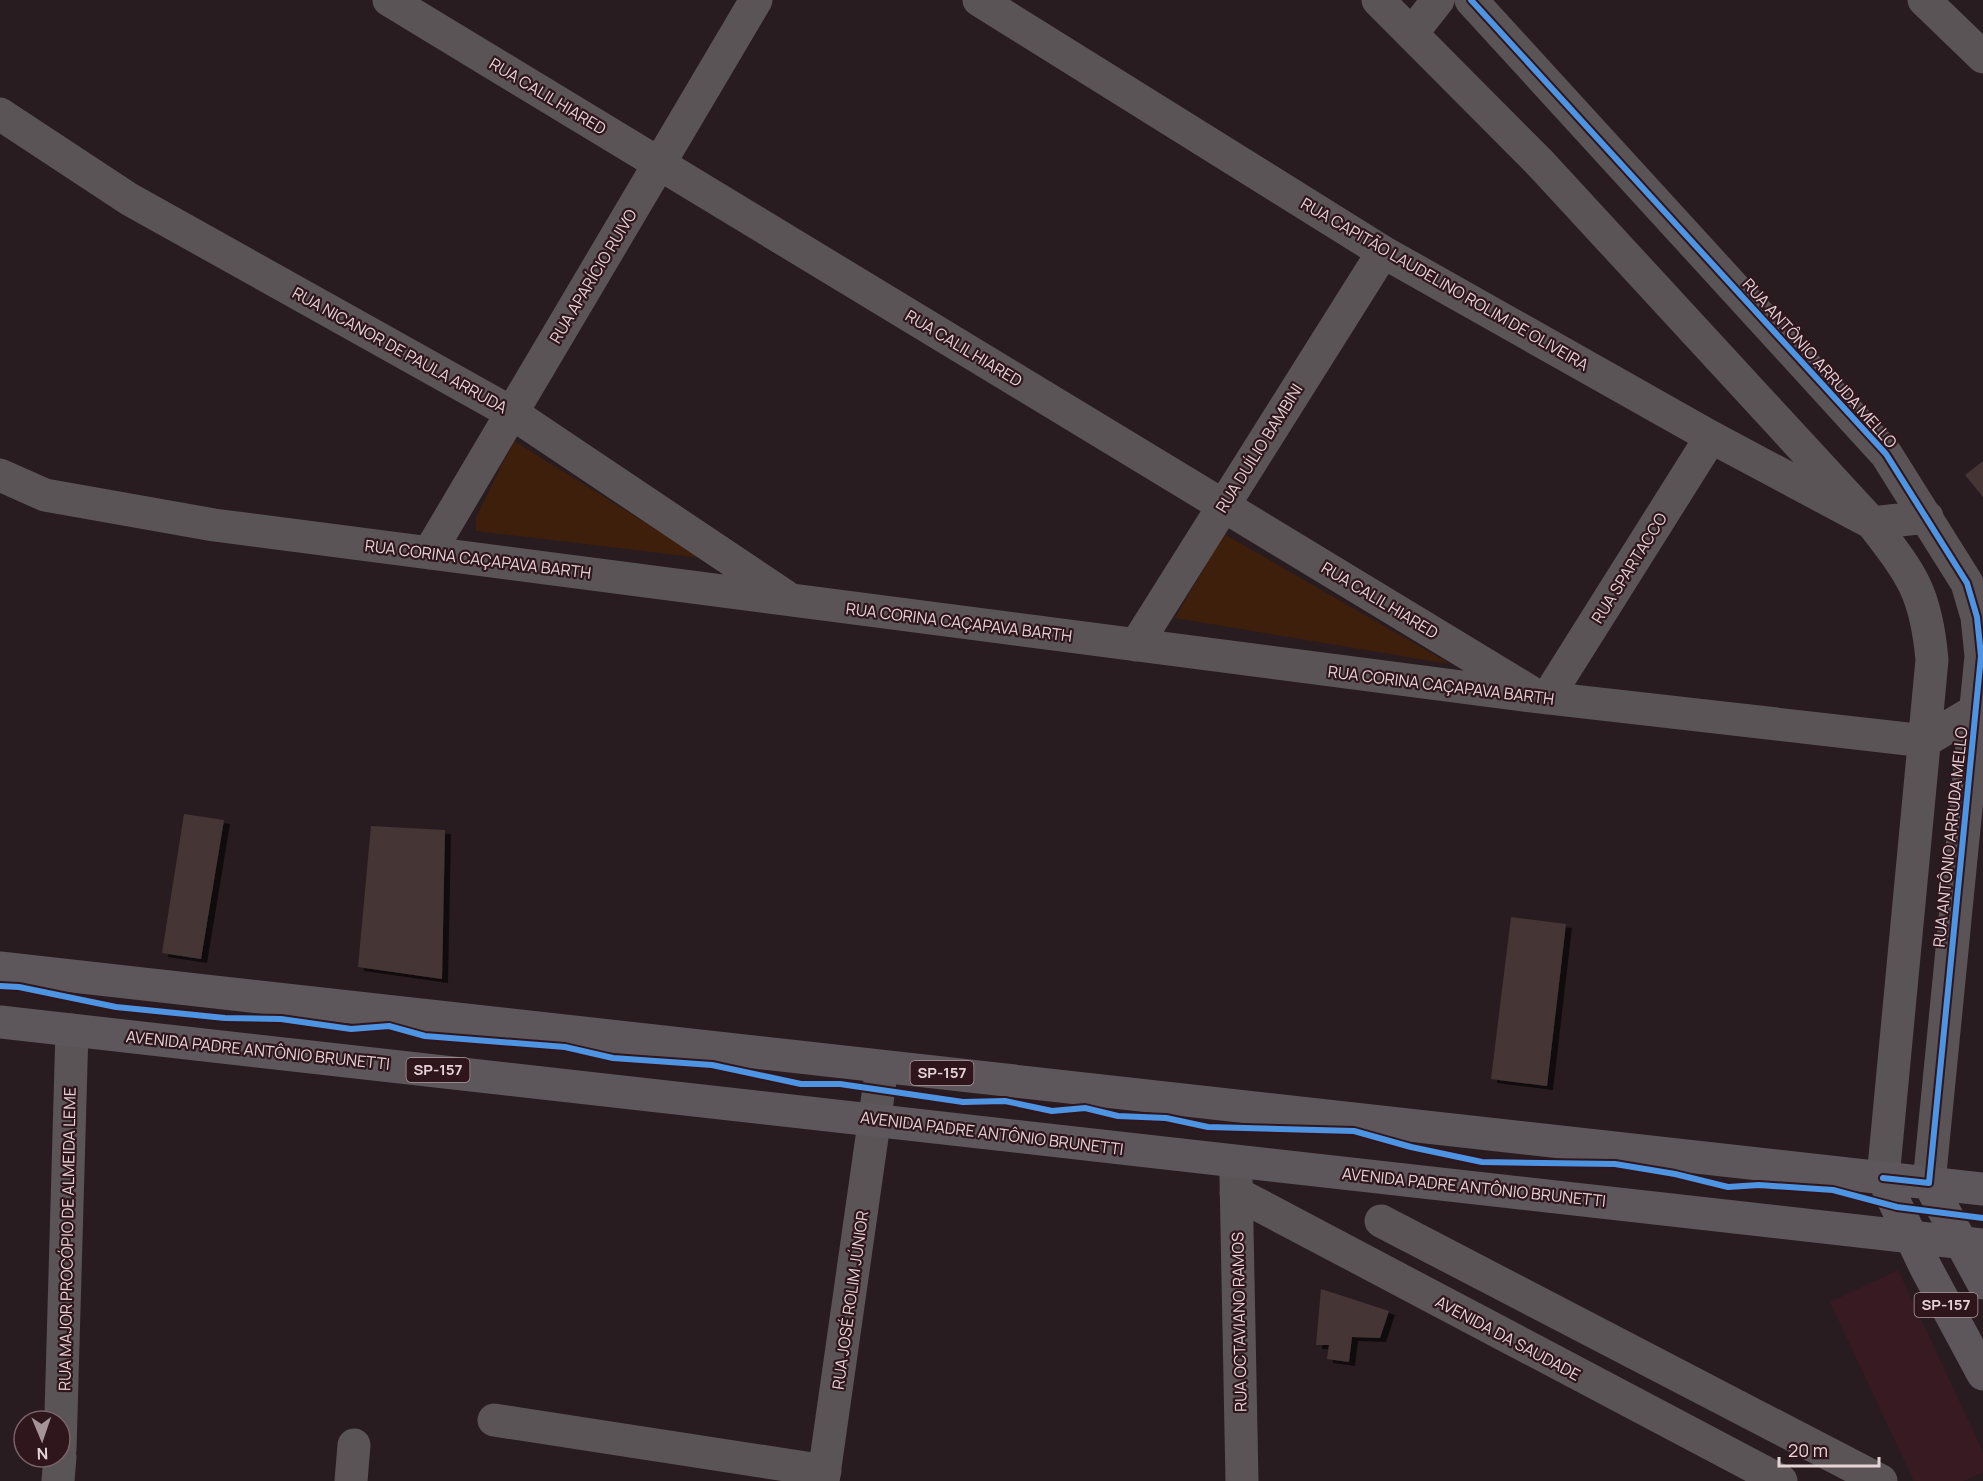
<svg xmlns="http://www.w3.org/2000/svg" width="1983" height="1481" font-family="Manrope,sans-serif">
<defs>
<filter id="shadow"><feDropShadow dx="6" dy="4" stdDeviation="0" flood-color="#0009"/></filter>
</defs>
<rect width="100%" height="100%" fill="#291c20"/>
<path fill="#381a23" d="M1898,1270L1983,1452V1472L1963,1481H1914L1830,1302Z"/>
<path fill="#3e1f0c" d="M514,441L702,558L476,531V517Z
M1224,534L1450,664L1175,618Z"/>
<path fill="#443536" filter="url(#shadow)" d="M1983,461V497L1965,475Z
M184,814L224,820L201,959L162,953Z
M371,826L445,830L442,979L358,967Z
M1511,917L1566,924L1547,1086L1491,1079Z
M1321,1289L1389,1311L1380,1338L1352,1337L1349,1362L1327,1359L1329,1345H1316Z"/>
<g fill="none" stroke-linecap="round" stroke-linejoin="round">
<path stroke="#5a5457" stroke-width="33" d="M389,0L1529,691
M979,0L1383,252L1711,437L1872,523L1927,517
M1378,0L1541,164L1872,523C1912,575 1926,592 1932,660L1883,1178
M1471,0L1886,454L1967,583L1977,617L1981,656L1929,1183
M1924,0L1983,57
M1412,33L1438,0
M0,114L129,199L512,413L785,596
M0,475L45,495L214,525L1539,697L1925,741L1983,706
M429,553L756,0
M1136,645L1383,252
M1547,698L1711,437
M1236,1177L1242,1481
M1236,1193L1781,1481
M1381,1221L1881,1481
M494,1420L825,1471
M60,1449L72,1030
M58,1481L60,1457
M351,1481L354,1445
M823,1481L882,1067"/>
<path stroke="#5d565a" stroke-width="33" d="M0,968L1983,1189
M0,1022L1983,1245
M1883,1178L1926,1268L1983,1374
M1929,1183L1983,1283"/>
<g stroke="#2f161d" stroke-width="10">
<path id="cycleway" d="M1471,0L1886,454L1967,583L1977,617L1981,656L1929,1183L1883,1178
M0,986L19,987L116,1007L225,1018L281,1019L351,1029L389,1026L425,1036L565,1047L613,1058L712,1065L801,1084H840L963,1102L1005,1101L1052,1111L1085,1108L1118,1116L1166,1118L1208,1127L1354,1131L1411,1147L1482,1162L1615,1164L1675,1174L1728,1187L1759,1185L1833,1190L1897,1207L1983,1218"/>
</g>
<use href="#cycleway" stroke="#4d94e3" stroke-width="6"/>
</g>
<g text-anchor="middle" stroke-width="4.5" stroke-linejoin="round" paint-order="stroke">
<g fill="#2f161d" stroke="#af9a9f" stroke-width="1.5">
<rect x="406.5" y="1058" width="63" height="24" rx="4.5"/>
<rect x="910.5" y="1061" width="63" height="24" rx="4.5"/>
<rect x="1914.5" y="1293" width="63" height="24" rx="4.5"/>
</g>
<g font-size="15" font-weight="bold" fill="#e6d3d7">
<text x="438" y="1075">SP-157</text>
<text x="942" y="1078">SP-157</text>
<text x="1946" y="1310">SP-157</text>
</g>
<g font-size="16" fill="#e6d3d7" stroke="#2f161d">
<text transform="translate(548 96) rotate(31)" y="6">RUA CALIL HIARED</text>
<text transform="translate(593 276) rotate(-59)" y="6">RUA APARÍCIO RUIVO</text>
<text transform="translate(1445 284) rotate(30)" y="6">RUA CAPITÃO LAUDELINO ROLIM DE OLIVEIRA</text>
<text transform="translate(964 348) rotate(31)" y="6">RUA CALIL HIARED</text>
<text transform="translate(400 350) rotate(29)" y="6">RUA NICANOR DE PAULA ARRUDA</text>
<text transform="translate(1820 363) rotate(48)" y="6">RUA ANTÔNIO ARRUDA MELLO</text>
<text transform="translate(1259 448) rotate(-58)" y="6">RUA DUÍLIO BAMBINI</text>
<text transform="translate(478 559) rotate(7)" y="6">RUA CORINA CAÇAPAVA BARTH</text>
<text transform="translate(1629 568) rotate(-58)" y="6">RUA SPARTACCO</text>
<text transform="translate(1380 600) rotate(31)" y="6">RUA CALIL HIARED</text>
<text transform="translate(959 622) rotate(7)" y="6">RUA CORINA CAÇAPAVA BARTH</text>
<text transform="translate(1441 685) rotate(7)" y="6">RUA CORINA CAÇAPAVA BARTH</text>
<text transform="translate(1950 837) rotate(-84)" y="6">RUA ANTÔNIO ARRUDA MELLO</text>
<text transform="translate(258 1050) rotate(6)" y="6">AVENIDA PADRE ANTÔNIO BRUNETTI</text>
<text transform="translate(992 1133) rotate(7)" y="6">AVENIDA PADRE ANTÔNIO BRUNETTI</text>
<text transform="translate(1474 1187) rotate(6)" y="6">AVENIDA PADRE ANTÔNIO BRUNETTI</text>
<text transform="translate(67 1239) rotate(-89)" y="6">RUA MAJOR PROCÓPIO DE ALMEIDA LEME</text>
<text transform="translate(850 1300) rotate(-82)" y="6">RUA JOSÉ ROLIM JÚNIOR</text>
<text transform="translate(1239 1322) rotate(-91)" y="6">RUA OCTAVIANO RAMOS</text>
<text transform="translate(1508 1338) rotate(28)" y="6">AVENIDA DA SAUDADE</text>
</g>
</g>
<g transform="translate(42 1439) rotate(178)"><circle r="28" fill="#2f161d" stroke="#786267" stroke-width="1.5"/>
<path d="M0-4.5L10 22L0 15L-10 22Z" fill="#a49397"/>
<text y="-9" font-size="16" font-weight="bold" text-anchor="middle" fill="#e6d3d7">N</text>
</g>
<path d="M1779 1457v9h100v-9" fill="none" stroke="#e6d3d7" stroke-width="3"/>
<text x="1788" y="1457" font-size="18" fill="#e6d3d7" stroke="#2f161d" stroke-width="4.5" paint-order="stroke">20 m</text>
</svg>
